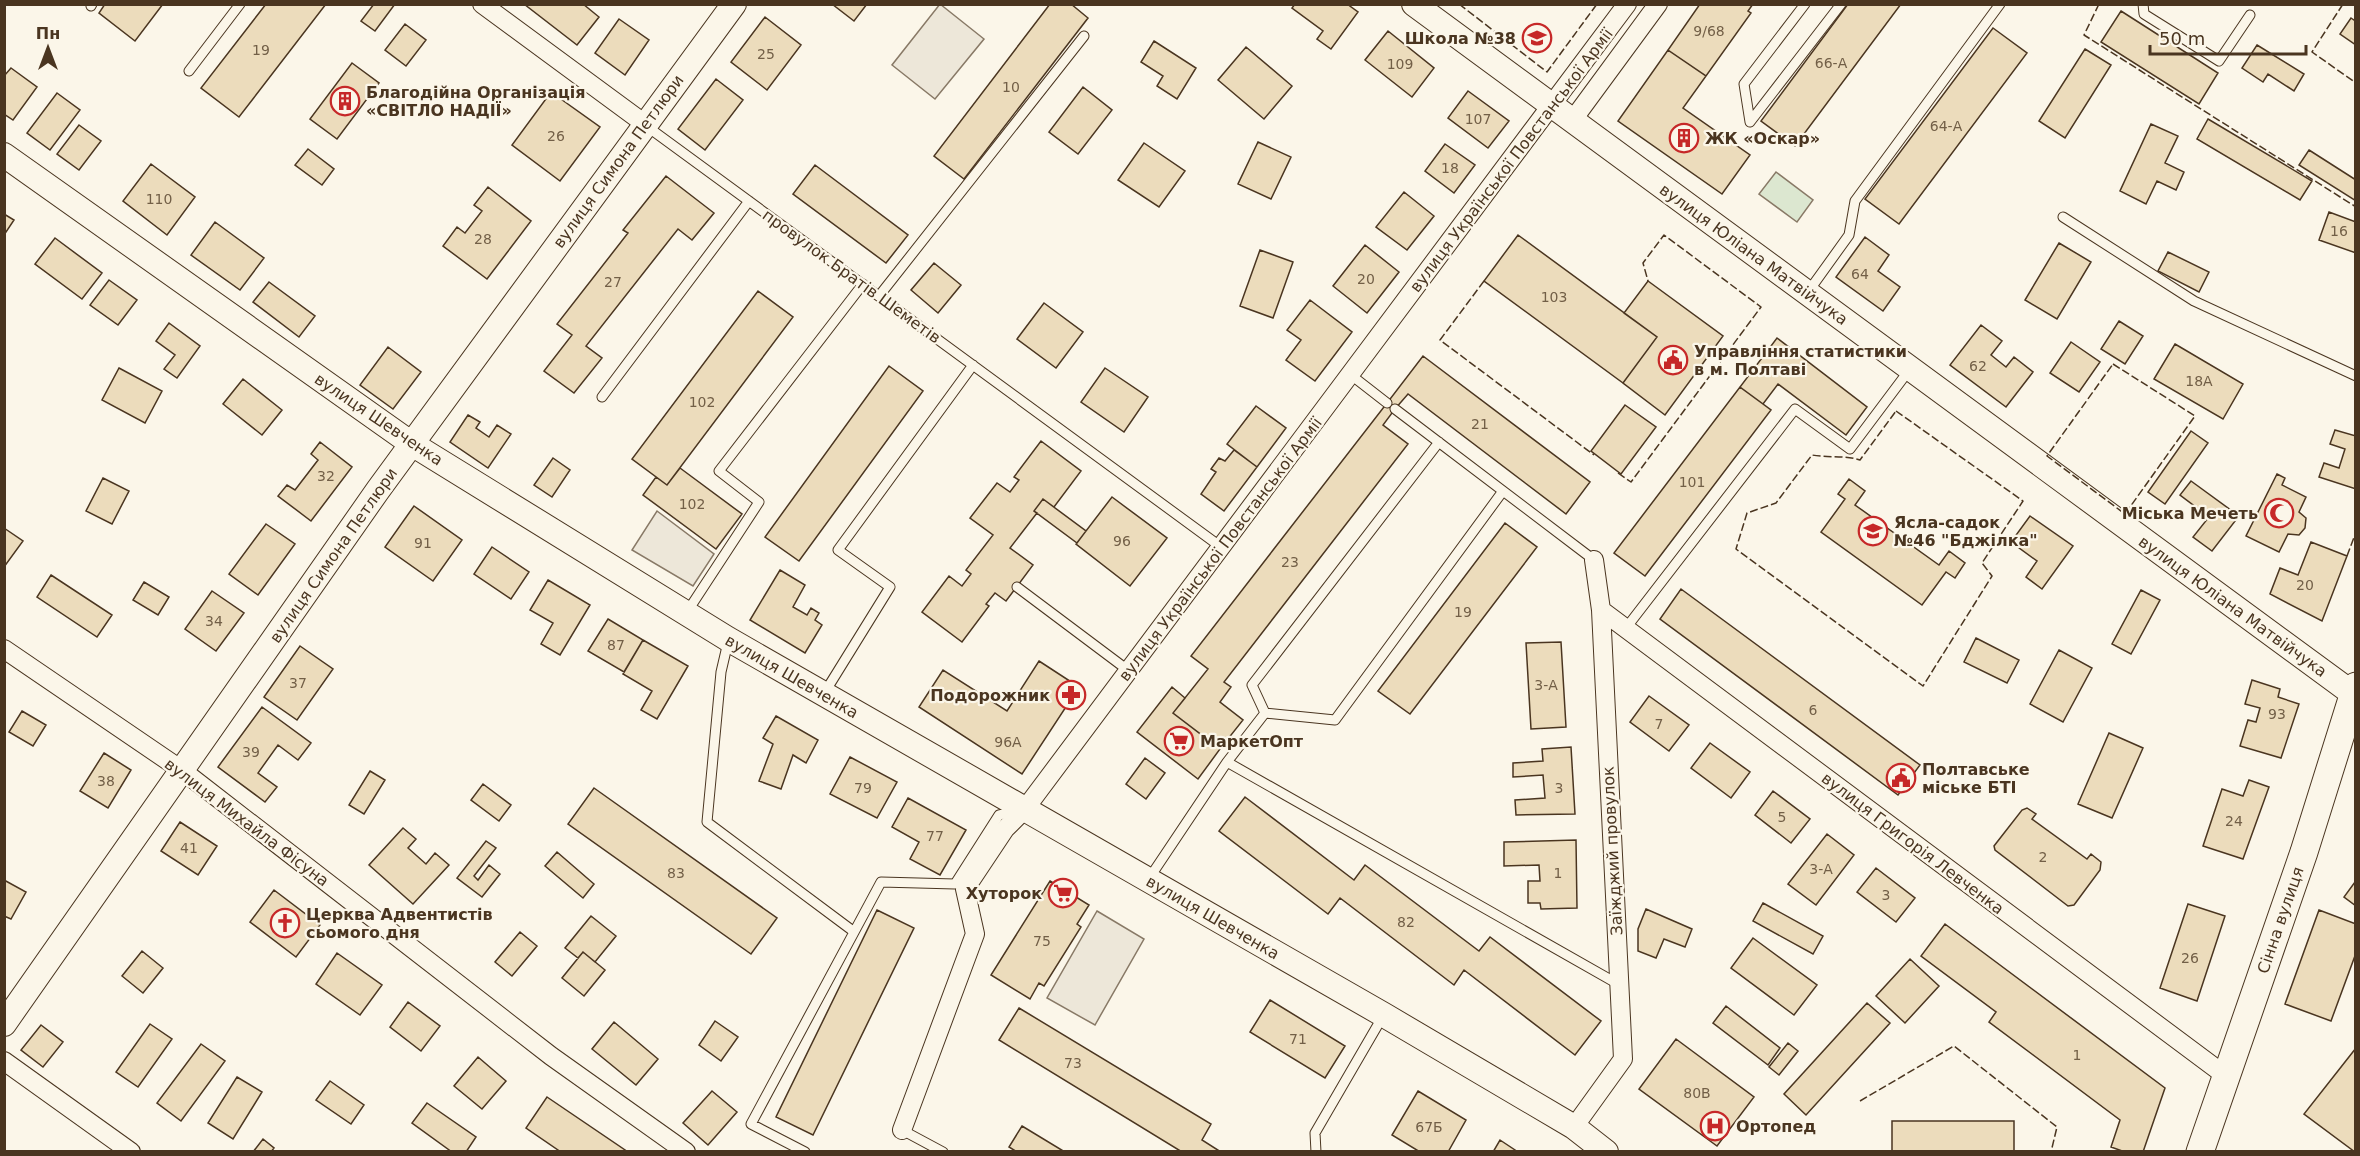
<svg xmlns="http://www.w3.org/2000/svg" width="2360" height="1156" font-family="'DejaVu Sans',sans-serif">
<rect width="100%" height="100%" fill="#fbf6e9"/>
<path fill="#dce7d0" stroke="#887966" stroke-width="1.5" d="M1776,172L1813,200L1797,222L1759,194Z"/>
<path fill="#ede7d9" stroke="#887966" stroke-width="1.5" d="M940,4L984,39L935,99L892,65Z
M657,511L714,554L693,586L632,550Z
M1097,911L1144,939L1095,1025L1047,998Z"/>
<path fill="#ecdcbc" stroke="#4a3520" stroke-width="1.5" d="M105,4H163L135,41L99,13Z
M266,4H326L239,117L201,88Z
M374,4H395L375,31L361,21Z
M524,4H583L599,17L577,45Z
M832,4H867L854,21Z
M1050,4H1071L1088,18L964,179L934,156Z
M1295,4H1347L1358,12L1331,49L1317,39L1323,31L1292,8Z
M1700,4H1753L1748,11L1751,13L1706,76L1668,50Z
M1848,4H1901L1795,146L1761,121Z
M2121,11L2218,73L2199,104L2101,42Z
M765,17L801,45L767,90L731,62Z
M2351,18L2354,20L2356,18V45L2340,34Z
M619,19L649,40L625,75L595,53Z
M405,24L426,40L406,66L385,50Z
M1993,28L2027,53L1899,224L1865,199Z
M1388,31L1434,68L1412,97L1365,60Z
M1154,41L1196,68L1177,99L1157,86L1163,76L1141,62Z
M2257,45L2304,74L2294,91L2268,74L2263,82L2242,68Z
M1246,47L1292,86L1264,119L1218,80Z
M2085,49L2111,65L2065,138L2039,121Z
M1668,50L1706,76L1683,108L1750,155L1722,194L1618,121Z
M352,63L379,83L337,139L310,119Z
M11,68L37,87L13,120L4,114V76Z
M716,79L743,100L705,150L678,129Z
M1083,87L1112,110L1078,154L1049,132Z
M1468,91L1509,121L1488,148L1448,118Z
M551,92L600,127L560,181L512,145Z
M57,93L80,110L50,150L27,133Z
M2208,119L2312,181L2300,200L2197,139Z
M2151,124L2178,136L2165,163L2184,172L2176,190L2157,181L2146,204L2120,191Z
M79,125L101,141L79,170L57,154Z
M1258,142L1291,157L1271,199L1238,184Z
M1144,143L1185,171L1159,207L1118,180Z
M1445,144L1475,165L1454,193L1425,171Z
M308,149L334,169L322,185L295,165Z
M2309,150L2356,180V201L2299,165Z
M151,164L195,197L167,235L123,201Z
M815,165L908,235L886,263L793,194Z
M666,176L714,213L692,240L678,229L586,346L602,358L574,393L544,371L572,335L557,324L628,233L623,230Z
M488,187L531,221L487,279L443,246L457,227L465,233L482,211L474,205Z
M1404,192L1434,216L1407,250L1376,227Z
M2329,212L2356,222V253L2319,240Z
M4,214L14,220L4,235Z
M215,222L264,258L240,290L191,255Z
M1518,235L1657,337L1623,383L1484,281Z
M1865,237L1889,255L1878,271L1900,287L1883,311L1836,277Z
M55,238L102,273L82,299L35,264Z
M2059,243L2091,262L2057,319L2025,300Z
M1365,245L1399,272L1367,313L1333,286Z
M1260,250L1293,262L1273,318L1240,306Z
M2168,252L2209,272L2199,292L2158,271Z
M934,263L961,285L938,313L911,290Z
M109,280L137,300L118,325L90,305Z
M1648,281L1723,336L1665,415L1623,383L1657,337L1624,313Z
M269,282L315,316L299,337L253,302Z
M758,291L793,317L667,485L632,459Z
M1310,300L1352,332L1315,381L1286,360L1301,340L1287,330Z
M1044,303L1083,332L1056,368L1017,339Z
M2119,321L2143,336L2125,364L2101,349Z
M169,323L200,346L177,378L164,369L175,355L156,341Z
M1981,325L2002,341L1991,355L2006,367L2014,357L2033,372L2006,407L1950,365Z
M1777,338L1867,407L1846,435L1778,384L1763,404L1740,387Z
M2071,342L2100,362L2079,392L2050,373Z
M2175,344L2243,384L2223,419L2154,379Z
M388,347L421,372L393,409L360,385Z
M1423,356L1590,482L1566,514L1408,394L1395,409L1387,403Z
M889,366L923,391L799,561L765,537Z
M119,368L162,391L145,423L102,400Z
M1105,368L1148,397L1124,432L1081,402Z
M243,379L282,410L262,435L223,404Z
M1740,387L1771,410L1645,576L1614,553Z
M1387,403L1395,409L1383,425L1408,444L1224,682L1231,687L1220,702L1243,720L1220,749L1173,713L1208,669L1191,656Z
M1625,405L1656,427L1621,474L1591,451Z
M1256,406L1286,428L1257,467L1227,444Z
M468,415L480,422L476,428L489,437L497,425L511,434L488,468L450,442Z
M2335,430L2356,436V489L2319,477L2324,463L2339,468L2345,449L2330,444Z
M2191,431L2208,443L2165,504L2148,492Z
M1041,441L1081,471L1054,507L1043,499L1034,511L1037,513L1010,548L1033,565L1006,601L995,593L986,604L989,606L962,642L922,612L949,576L962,586L971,574L966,570L993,535L970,518L997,483L1010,492L1019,480L1014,477Z
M320,442L352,467L311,521L278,496L287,485L295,490L318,460L311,454Z
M1234,450L1257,467L1224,511L1201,494L1216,472L1211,469L1219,458L1225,461Z
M553,458L570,470L552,497L534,485Z
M680,468L742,514L716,549L643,495L656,477L667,485Z
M2277,474L2285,478L2282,485L2306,497L2299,512L2306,518L2305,528L2299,535L2288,534L2279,552L2246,536Z
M103,478L129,491L112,524L86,511Z
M1849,479L1865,491L1855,505L1939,565L1949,551L1965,563L1955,578L1946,572L1922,605L1821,532L1845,499L1838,494Z
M2191,481L2239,516L2212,551L2193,537L2209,517L2180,495Z
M1112,497L1167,538L1130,586L1076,544Z
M1043,499L1086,531L1077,543L1034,511Z
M414,506L462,540L433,581L385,547Z
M2030,516L2073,546L2042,589L2026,577L2037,561L2011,542Z
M1505,523L1537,547L1410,714L1378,691Z
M266,524L295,544L258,595L229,574Z
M4,528L23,541L4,567Z
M2311,542L2347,556L2322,621L2270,594L2280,568L2298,575Z
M492,547L529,572L511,599L474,574Z
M780,570L805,585L793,607L807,615L811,608L819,613L815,620L822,625L805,653L750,620Z
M51,575L112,615L97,637L37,597Z
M548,580L590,605L560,655L541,644L553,623L530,610Z
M144,582L169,597L158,615L133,600Z
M1681,589L1920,765L1898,795L1660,619Z
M2141,590L2160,600L2131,654L2112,644Z
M212,591L244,613L216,651L185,629Z
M608,619L643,640L624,672L588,651Z
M1976,638L2019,660L2007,683L1964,662Z
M643,640L688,666L657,719L641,710L652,691L623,674Z
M1561,642L1566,727L1531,729L1526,643Z
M300,646L333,669L297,720L264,697Z
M2059,650L2092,668L2063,722L2030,704Z
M1039,661L1079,687L1022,774L919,707L943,670L1007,711Z
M2252,680L2280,689L2278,697L2299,704L2281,758L2240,746L2248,720L2256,722L2260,708L2245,704Z
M1172,687L1185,698L1173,713L1220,749L1198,779L1137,732Z
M1649,696L1689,725L1669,751L1630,722Z
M262,707L311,743L298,760L278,745L258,773L277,787L265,802L218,767Z
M22,711L46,725L33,746L9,732Z
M776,716L818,740L806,763L793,755L781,789L759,781L773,744L763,738Z
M2109,733L2143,748L2112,818L2078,804Z
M1710,743L1750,772L1731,798L1691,768Z
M1571,747L1575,814L1516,815L1515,800L1545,798L1543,775L1513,777V763L1543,761L1542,749Z
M104,753L131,770L108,808L80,791Z
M850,757L897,782L877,818L830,794Z
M1145,758L1165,773L1146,799L1126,784Z
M370,771L385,780L364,814L349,805Z
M2249,780L2269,787L2243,859L2203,846L2222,789L2243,796Z
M483,784L511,805L499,821L471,800Z
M594,788L777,918L751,954L568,824Z
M1773,791L1810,819L1791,843L1755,815Z
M1245,797L1354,880L1365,865L1479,951L1490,937L1601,1021L1575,1055L1464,970L1454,985L1340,898L1328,914L1219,831Z
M908,798L966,830L940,875L910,859L919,842L892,827Z
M2027,808L2036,814L2032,819L2087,859L2091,854L2101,862L2100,870L2074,905L2068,906L1995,850L1994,846L2022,810Z
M180,822L217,846L198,875L161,851Z
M403,828L416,839L408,848L426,864L435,853L449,865L413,904L369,865Z
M1827,834L1854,855L1816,905L1788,884Z
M1576,840L1577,908L1541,909L1540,903H1528V881H1540L1539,865L1504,866V842Z
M486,841L496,848L474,876L478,880L489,865L500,874L482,897L457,878Z
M557,852L594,884L583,898L545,866Z
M1876,868L1915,898L1896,922L1857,892Z
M4,880L26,892L11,919L4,916Z
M1050,881L1089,905L1077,924L1081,927L1044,986L1039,983L1030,999L991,975Z
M2355,882H2356V906L2344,897Z
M274,890L320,925L296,957L250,922Z
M1763,903L1823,936L1813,954L1753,921Z
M2188,904L2225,916L2197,1001L2160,988Z
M1646,909L1692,929L1685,947L1664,939L1656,958L1638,951V929Z
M877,910L914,928L813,1135L776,1117Z
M2319,910L2356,924V953L2331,1021L2285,1004Z
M591,916L616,936L595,962L583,952L578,958L565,948Z
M1945,924L2165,1088L2143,1152H2125L2111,1147L2120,1120L1989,1022L1996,1012L1921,956Z
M520,932L537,946L512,976L495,962Z
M1753,938L1817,985L1794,1015L1731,968Z
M142,951L163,968L143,993L122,976Z
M583,952L605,970L584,996L562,978Z
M337,953L382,985L360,1015L316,984Z
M1910,959L1939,986L1905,1023L1876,996Z
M1270,1000L1345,1046L1325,1078L1250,1032Z
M408,1002L440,1026L421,1051L390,1027Z
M1867,1003L1890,1023L1806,1115L1784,1094Z
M1726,1006L1780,1048L1768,1065L1713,1023Z
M1019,1008L1211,1124L1202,1140L1221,1152H1182L999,1040Z
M715,1021L738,1037L721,1061L699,1045Z
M614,1022L658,1059L636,1085L592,1049Z
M150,1024L172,1039L138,1087L116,1072Z
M41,1025L63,1042L43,1067L21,1050Z
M1676,1039L1754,1097L1717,1146L1639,1089Z
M1788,1043L1798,1051L1779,1075L1769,1067Z
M201,1044L225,1061L181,1121L157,1103Z
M2356,1048V1152H2355L2304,1114Z
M478,1057L506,1081L482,1109L454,1086Z
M237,1077L262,1092L233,1139L208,1123Z
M330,1081L364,1105L351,1124L316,1100Z
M712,1091L737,1112L708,1145L683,1123Z
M1418,1091L1466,1120L1448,1152H1420L1392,1135Z
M547,1097L628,1152H561L526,1128Z
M427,1103L476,1137L466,1152H452L412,1123Z
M1892,1121H2014V1152H1892Z
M1022,1126L1065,1152H1017L1009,1147Z
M263,1139L274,1148L271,1152H253Z
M1500,1140L1518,1152H1493Z"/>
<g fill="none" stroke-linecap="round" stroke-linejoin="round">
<g stroke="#4a3520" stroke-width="11">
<path id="service" d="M2143,4L2144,14L2219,61L2250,15
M91,6L92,4
M189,71L240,4
M1750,122L1841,4
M1750,122L1744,84L1805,4
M645,125L1221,547
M2063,217L2194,301L2356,376
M1808,292L1849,235L1855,201L2000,4
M879,296L1084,36
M1351,375L1387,403
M602,397L749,201
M1395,409L1594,560
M1017,587L1129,671
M687,612L759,502L719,471L863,284
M1626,628L1795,409L1850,449L1910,369
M728,642L721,672L707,822L853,931
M825,692L890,587L838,550L973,365
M1265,713L1335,720L1503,491
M1227,762L1618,984
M1148,880L1227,762L1265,713L1252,685L1439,442
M902,1130L943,1152
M805,1152L751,1124L881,882L955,884L999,815L1018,811
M1316,1152L1315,1133L1383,1016"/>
</g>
<g stroke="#4a3520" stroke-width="20">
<path id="minor" d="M482,4L645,124
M1572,121L1658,4
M1601,610L2226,1076
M4,649L183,771L551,1056L686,1152
M4,1061L131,1152
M1574,1127L1623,1059L1601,610L1594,560
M902,1130L975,934L965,889L1005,829L1025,809L1627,4"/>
</g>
<g stroke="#4a3520" stroke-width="26">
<path id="tertiary" d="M1414,4L2356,696
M4,155L412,444L728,639L1384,1015L1574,1127L1606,1152
M4,1024L378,490L734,4"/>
</g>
<g stroke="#4a3520" stroke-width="29">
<path id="secondary" d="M2200,1152L2304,852L2356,686"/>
</g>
<use href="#service" stroke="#fbf6e9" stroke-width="9"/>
<use href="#minor" stroke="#fbf6e9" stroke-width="18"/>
<use href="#tertiary" stroke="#fbf6e9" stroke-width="24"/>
<use href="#secondary" stroke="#fbf6e9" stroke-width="27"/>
<path stroke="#4a3520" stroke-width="1.5" stroke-dasharray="8 3" stroke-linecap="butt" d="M1459,4L1547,72L1597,4
M2099,4L2084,35L2356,207
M2343,4L2312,52L2356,83
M1484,281L1440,340L1594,455
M2113,364L2195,416L2125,514L2047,456Z
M1896,411L2023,501L1982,563L1992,576L1923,686L1736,549L1747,513L1776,503L1812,455C1828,458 1844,455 1860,460Z
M1618,473L1631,482L1761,307L1664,235L1643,263L1648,281
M2347,556L2356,532
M1860,1101L1954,1046L2057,1127L2051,1152"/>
</g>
<defs>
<g id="school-ring" transform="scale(1.5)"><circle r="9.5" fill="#fbf6e9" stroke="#c62828" stroke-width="1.5"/><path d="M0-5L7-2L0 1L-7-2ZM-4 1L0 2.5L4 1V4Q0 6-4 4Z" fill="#c62828"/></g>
<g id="building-ring" transform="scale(1.5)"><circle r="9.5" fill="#fbf6e9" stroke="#c62828" stroke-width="1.5"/><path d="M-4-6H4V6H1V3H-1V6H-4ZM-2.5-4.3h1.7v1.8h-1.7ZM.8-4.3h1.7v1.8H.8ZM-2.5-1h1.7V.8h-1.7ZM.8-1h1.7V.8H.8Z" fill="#c62828"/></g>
<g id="civic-ring" transform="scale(1.5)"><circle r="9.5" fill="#fbf6e9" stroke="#c62828" stroke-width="1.5"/><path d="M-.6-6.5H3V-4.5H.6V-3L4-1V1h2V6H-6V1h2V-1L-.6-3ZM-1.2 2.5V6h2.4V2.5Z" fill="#c62828"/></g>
<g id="mosque-ring" transform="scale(1.5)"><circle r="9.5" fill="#fbf6e9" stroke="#c62828" stroke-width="1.5"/><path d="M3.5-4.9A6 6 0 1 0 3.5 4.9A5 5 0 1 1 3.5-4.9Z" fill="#c62828"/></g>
<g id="pharmacy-ring" transform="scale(1.5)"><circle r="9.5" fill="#fbf6e9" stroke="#c62828" stroke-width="1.5"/><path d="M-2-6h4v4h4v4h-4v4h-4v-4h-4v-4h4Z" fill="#c62828"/></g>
<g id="supermarket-ring" transform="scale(1.5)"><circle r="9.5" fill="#fbf6e9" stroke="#c62828" stroke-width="1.5"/><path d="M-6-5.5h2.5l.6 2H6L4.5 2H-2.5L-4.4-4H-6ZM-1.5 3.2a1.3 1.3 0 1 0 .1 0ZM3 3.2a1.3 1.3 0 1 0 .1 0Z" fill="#c62828"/></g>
<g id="church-ring" transform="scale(1.5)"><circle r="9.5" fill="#fbf6e9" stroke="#c62828" stroke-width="1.5"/><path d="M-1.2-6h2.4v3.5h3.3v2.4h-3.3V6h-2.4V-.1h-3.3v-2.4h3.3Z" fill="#c62828"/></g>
<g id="hospital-ring" transform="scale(1.5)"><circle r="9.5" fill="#fbf6e9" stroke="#c62828" stroke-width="1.5"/><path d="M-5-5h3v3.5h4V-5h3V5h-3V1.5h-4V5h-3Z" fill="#c62828"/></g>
</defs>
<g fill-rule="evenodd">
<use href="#school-ring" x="1537" y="38"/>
<use href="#building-ring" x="345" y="101"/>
<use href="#building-ring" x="1684" y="138"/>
<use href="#civic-ring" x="1673" y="360"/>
<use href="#mosque-ring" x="2279" y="513"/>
<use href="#school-ring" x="1873" y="531"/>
<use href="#pharmacy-ring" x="1071" y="695"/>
<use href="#supermarket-ring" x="1179" y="741"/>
<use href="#civic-ring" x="1901" y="778"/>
<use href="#supermarket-ring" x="1063" y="893"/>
<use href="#church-ring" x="285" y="923"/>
<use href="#hospital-ring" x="1715" y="1126"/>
</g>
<g text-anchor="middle" stroke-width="4.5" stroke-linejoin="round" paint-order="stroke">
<g font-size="14" fill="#725f47">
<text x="1709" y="36">9/68</text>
<text x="261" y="55">19</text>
<text x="766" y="59">25</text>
<text x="1831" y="68">66-А</text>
<text x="1400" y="69">109</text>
<text x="1011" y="92">10</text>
<text x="1478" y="124">107</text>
<text x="1946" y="131">64-А</text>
<text x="556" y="141">26</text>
<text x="1450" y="173">18</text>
<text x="159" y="204">110</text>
<text x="2339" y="236">16</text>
<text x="483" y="244">28</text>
<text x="1860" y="279">64</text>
<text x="1366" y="284">20</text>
<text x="613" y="287">27</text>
<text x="1554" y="302">103</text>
<text x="1978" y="371">62</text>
<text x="2199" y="386">18А</text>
<text x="702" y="407">102</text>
<text x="1480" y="429">21</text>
<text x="326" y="481">32</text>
<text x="1692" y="487">101</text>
<text x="692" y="509">102</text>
<text x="1122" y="546">96</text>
<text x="423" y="548">91</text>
<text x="1290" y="567">23</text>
<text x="2305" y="590">20</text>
<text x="1463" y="617">19</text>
<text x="214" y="626">34</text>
<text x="616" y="650">87</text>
<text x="298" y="688">37</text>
<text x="1546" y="690">3-А</text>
<text x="1813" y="715">6</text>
<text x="2277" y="719">93</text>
<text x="1659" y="729">7</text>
<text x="1008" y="747">96А</text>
<text x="251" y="757">39</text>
<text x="106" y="786">38</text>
<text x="863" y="793">79</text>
<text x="1559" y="793">3</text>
<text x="1782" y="822">5</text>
<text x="2234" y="826">24</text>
<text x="935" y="841">77</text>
<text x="189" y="853">41</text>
<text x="2043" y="862">2</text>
<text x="1821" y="874">3-А</text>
<text x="676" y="878">83</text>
<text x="1558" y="878">1</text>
<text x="1886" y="900">3</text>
<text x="1406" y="927">82</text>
<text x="1042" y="946">75</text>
<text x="2190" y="963">26</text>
<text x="1298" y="1044">71</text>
<text x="2077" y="1060">1</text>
<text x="1073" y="1068">73</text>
<text x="1697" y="1098">80В</text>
<text x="1429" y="1132">67Б</text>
</g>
<g font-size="16" font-weight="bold" fill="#4a3520" stroke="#fbf6e9" text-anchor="start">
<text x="1516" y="44" text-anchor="end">Школа №38</text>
<text x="366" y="98">Благодійна Організація<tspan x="366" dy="18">«СВІТЛО НАДІЇ»</tspan></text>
<text x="1705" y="144">ЖК «Оскар»</text>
<text x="1694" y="357">Управління статистики<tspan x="1694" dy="18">в м. Полтаві</tspan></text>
<text x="2258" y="519" text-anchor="end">Міська Мечеть</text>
<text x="1894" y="528">Ясла-садок<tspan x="1894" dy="18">№46 "Бджілка"</tspan></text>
<text x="1050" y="701" text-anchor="end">Подорожник</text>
<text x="1200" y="747">МаркетОпт</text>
<text x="1922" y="775">Полтавське<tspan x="1922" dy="18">міське БТІ</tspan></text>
<text x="1042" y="899" text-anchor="end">Хуторок</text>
<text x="306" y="920">Церква Адвентистів<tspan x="306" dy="18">сьомого дня</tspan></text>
<text x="1736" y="1132">Ортопед</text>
</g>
<g font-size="16" fill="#4a3520" stroke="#fbf6e9">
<text transform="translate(1511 160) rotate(-53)" y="6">вулиця Української Повстанської Армії</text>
<text transform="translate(618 161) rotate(-54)" y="6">вулиця Симона Петлюри</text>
<text transform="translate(1754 254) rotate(36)" y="6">вулиця Юліана Матвійчука</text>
<text transform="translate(852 276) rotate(36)" y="6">провулок Братів Шеметів</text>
<text transform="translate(379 419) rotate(34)" y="6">вулиця Шевченка</text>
<text transform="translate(1220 549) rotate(-53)" y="6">вулиця Української Повстанської Армії</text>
<text transform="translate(333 555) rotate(-55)" y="6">вулиця Симона Петлюри</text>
<text transform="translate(2233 606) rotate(36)" y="6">вулиця Юліана Матвійчука</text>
<text transform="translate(792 676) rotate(30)" y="6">вулиця Шевченка</text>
<text transform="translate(247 822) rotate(37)" y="6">вулиця Михайла Фісуна</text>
<text transform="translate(1913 843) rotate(37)" y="6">вулиця Григорія Левченка</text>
<text transform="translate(1612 851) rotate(-93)" y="6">Заїжджий провулок</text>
<text transform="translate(1213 917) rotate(30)" y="6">вулиця Шевченка</text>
<text transform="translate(2280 920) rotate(-71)" y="6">Сінна вулиця</text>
</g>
</g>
<rect width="2360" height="1156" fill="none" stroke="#4a3520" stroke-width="12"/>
<g transform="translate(48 48)" stroke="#fbf6e9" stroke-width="4.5" paint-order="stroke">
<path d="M0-4.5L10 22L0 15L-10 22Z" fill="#4a3520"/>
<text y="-9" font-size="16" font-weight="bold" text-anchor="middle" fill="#4a3520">Пн</text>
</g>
<path d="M2150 45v9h156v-9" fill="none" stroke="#4a3520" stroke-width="3"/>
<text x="2159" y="45" font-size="18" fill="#4a3520" stroke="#fbf6e9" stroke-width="4.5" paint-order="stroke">50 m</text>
</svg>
